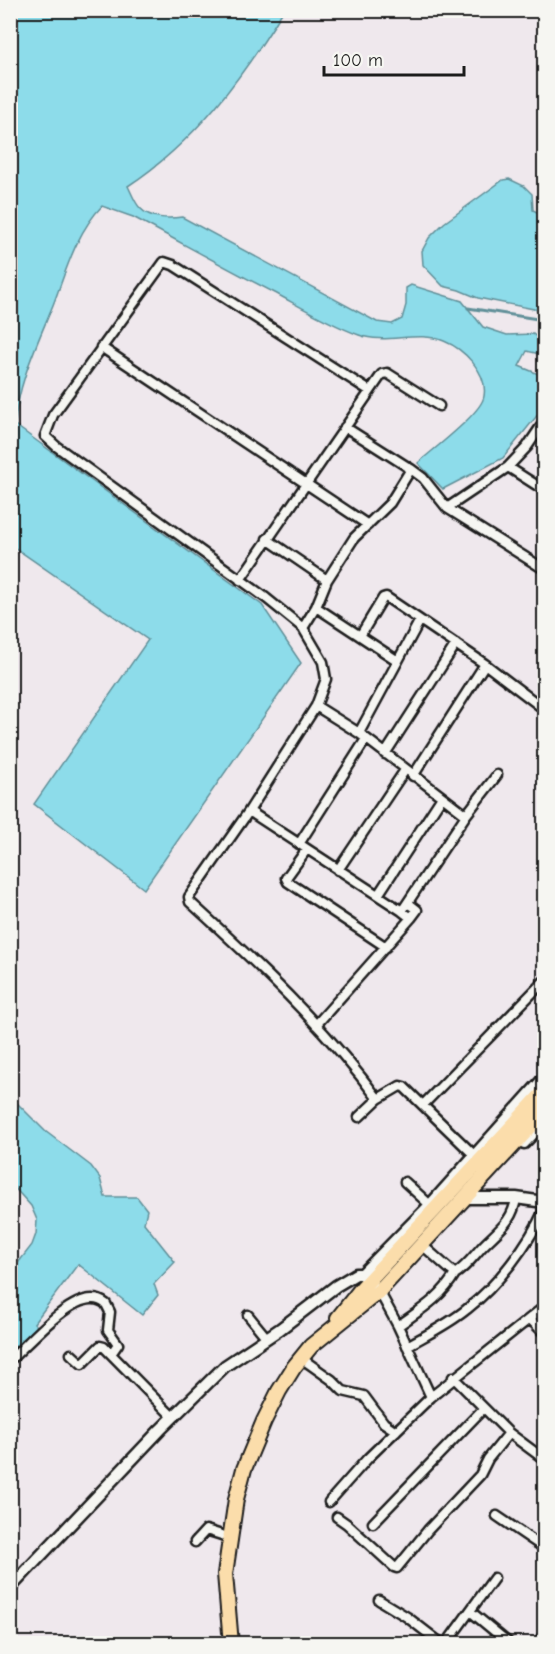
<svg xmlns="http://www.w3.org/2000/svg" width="555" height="1654" font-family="'Comic Neue',sans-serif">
<rect width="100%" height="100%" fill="#efe8ed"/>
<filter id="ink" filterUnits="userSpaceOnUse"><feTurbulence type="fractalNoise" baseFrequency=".0167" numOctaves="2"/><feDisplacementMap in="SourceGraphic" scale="12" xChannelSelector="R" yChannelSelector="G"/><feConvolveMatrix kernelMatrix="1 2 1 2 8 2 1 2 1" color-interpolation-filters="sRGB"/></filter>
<g filter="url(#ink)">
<path fill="#8ddcea" stroke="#608f98" stroke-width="1.5" d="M11,10L283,11C242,78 194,143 128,186C131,192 135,203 140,208C150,219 169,219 182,217L377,322L392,324L402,319L406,305V288L411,285L462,301L483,327L507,335L533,334L544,343V355L527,351L519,366L541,375L544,378V407L503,458L443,489L418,463C432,450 482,413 484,396C488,373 464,349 444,341C417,330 386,345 359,335C329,324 301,307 273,292C226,268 180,242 133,217L102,206C76,233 66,271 53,305C38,342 17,385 15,425L262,605L301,663L144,889L34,804L148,640L11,545Z
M509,179L524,186L532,194L533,210L543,215L539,233L542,240L544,241V311L478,298L459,290L443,286L423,265L422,251L429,238L444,223L503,180Z
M11,1097L45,1131L91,1166L100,1178L105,1197H137L147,1210L144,1223L175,1262L154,1284L158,1295L142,1315L78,1264L34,1323L39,1328L11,1354V1272L32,1245L36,1234L37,1220L31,1206L11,1184Z"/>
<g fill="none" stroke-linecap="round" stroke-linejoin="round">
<path stroke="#608f98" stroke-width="3" d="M468,308L544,320"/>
<g stroke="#1c1c1c" stroke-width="13">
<path id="minor" d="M101,347L368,525
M370,391L173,265L164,262L53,415L45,436L56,446L266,598L303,628L323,662L326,679L316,706L249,811L189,897L190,902C257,963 324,1026 378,1099L400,1086L404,1087L474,1155
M508,467L544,490
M411,469L423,478L447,508L544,569
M447,508L508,467L527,447L544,422
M267,539L327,580
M240,580L382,374L387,373L439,406
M316,607L398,661
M303,628L316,607L327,580L354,538L390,503L411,469L345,427
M360,636L383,598L386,597L485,664L544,709
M316,706L359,733L466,815
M359,733L420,620
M385,754L456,644
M413,776L485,664
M249,811L402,911L466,815L497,775
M299,844L366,739
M307,849L286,878L288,882L386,947
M338,870L405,770
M378,895L442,797
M408,903L417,910L411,918
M316,1025L411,918L402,911
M423,1105L544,981
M359,1117L378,1099
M405,1182L430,1205
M421,1244L455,1274C466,1267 473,1257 482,1247C497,1231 513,1222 516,1198
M379,1291L398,1326L431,1397
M248,1315L266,1337
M530,1319L544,1333
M398,1326C420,1310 441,1298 455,1274
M407,1346C428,1334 449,1324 467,1309C497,1286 529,1244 544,1210
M71,1354L82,1364L100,1346L104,1347L173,1417
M301,1358L332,1380L343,1391L364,1396L384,1423L396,1431
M10,1360C29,1343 67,1298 93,1299C98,1299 102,1301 106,1304L110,1312L108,1330L118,1344L111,1354
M453,1377L509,1433L544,1459
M329,1502L368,1458L431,1397L544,1307
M497,1516L544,1548
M337,1517L347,1524L394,1567L397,1568L428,1530L480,1475L488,1459L509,1433
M373,1523L483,1409
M195,1542L206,1530L231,1538
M379,1600L407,1617L442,1644
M470,1611L510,1644
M446,1644L494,1578
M538,1644L544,1634"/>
</g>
<g stroke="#1c1c1c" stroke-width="15">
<path id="tertiary" d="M524,1143L544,1122
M464,1198H516L544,1202
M362,1274L430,1205L544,1078
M10,1588L160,1430L225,1366L280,1329L336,1286L356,1274H362L379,1291"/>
</g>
<g stroke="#1c1c1c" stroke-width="18">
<path id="trunk" d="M338,1318L361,1289L544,1092
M231,1644L225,1574L236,1499L244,1469L264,1421L279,1391L294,1367L311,1346L379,1291L544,1112"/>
</g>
<use href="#minor" stroke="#f6f6f2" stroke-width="8"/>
<use href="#tertiary" stroke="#f6f6f2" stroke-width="10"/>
<use href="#trunk" stroke="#fbddab" stroke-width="14"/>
</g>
</g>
<rect width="555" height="1654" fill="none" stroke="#f6f6f2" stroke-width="36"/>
<rect x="18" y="18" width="519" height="1618" fill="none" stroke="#1c1c1c" stroke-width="2" filter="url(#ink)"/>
<path d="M324 66v9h140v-9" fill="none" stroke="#1c1c1c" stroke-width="3"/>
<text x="333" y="66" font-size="18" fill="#1c1c1c" stroke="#f6f6f2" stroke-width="4.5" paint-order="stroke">100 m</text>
</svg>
